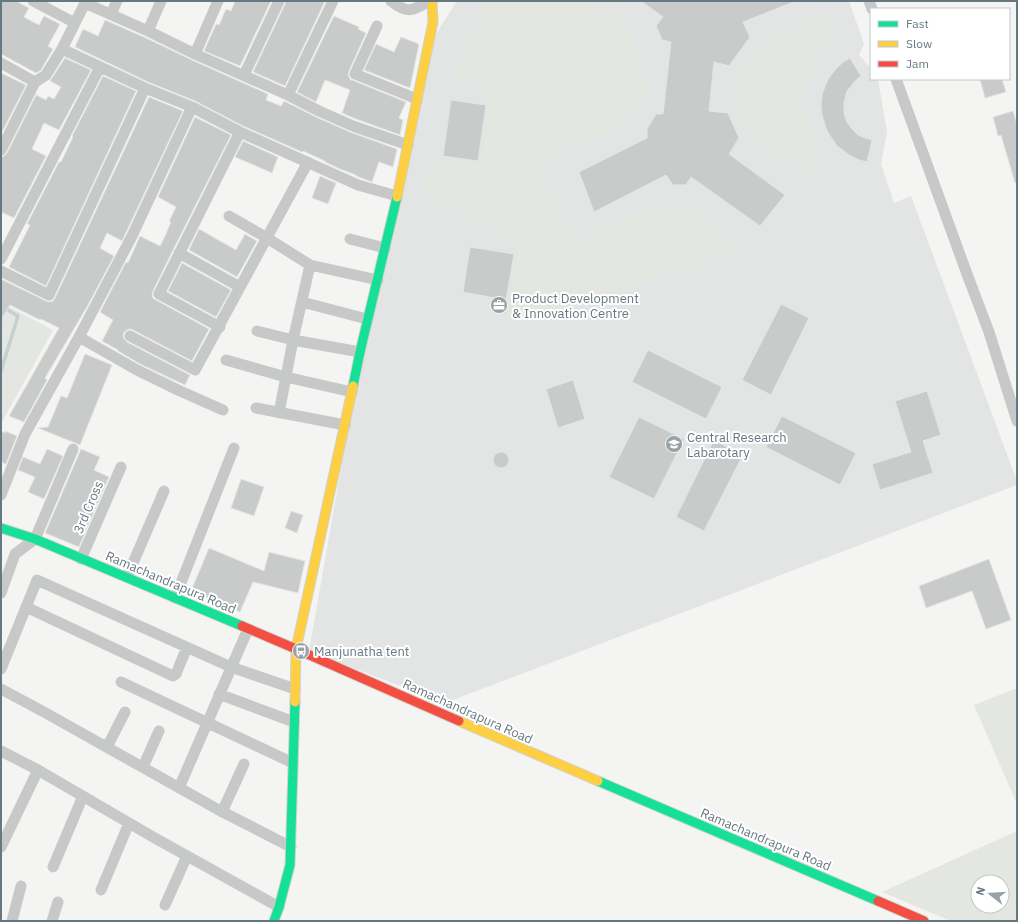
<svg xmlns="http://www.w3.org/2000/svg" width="1018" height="922" font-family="'IBM Plex Sans',sans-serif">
<rect width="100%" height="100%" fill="#f4f4f3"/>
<path fill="#e3e5e4" d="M457,1H849L864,44L859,55L871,69V79H878L887,132L881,164L894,203L911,196L1017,481V485L445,703L309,651L352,406L436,34Z
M1,302L13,309L1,337Z"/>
<path fill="#e3e6e1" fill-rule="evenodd" d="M483,1H593L630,28L649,84L647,96L617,129L539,161L572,238L580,240L650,208L686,210L700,213L741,245L721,258L505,329L518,251L500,225L471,221L422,196L431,159L482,166L492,84L454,79Z
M822,14L834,26V39L813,63L806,89L804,105L808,127L817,146L822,159L813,170L802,171L747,138L736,113L739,69L758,42Z
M13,309L53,330L1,424V337Z
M1017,688V804L974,705Z
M1017,831V921H951L882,892ZM978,882H1002V906H978Z"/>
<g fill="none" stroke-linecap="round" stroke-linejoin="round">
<path stroke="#c6d0d1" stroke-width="3.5" d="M1,306L18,316L1,371"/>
</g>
<path fill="#c9cbcb" stroke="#e4e4e3" d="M1,1H16L29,8L24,17L39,25L44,16L60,24L48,46L53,49L41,70L36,73L1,54Z
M235,1H271L240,66L204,51L216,24L219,25L226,9L231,11Z
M286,1H325L285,86L253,72L285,4Z
M641,1H796L743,22L750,37L729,66L714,62L709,111L728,113L739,138L729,154L785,195L760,226L691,177L686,185H673L666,175L594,212L579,172L647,138V129L656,114H663L671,42L662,40L656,26L663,17Z
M334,16L359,27L358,29L366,33L349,71L348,75L350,79L352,80L406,102L399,118L403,120L400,135L356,119L342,113L350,90L325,80L316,102L297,92Z
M105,20L146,38L192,60L268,94L266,100L281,106L284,101L316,117L350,132L394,148L397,149L393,167L379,162L372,182L356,176V175L340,169L325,162V161L303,151L302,152L243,126L195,101L148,82L75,47L83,29L98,36Z
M401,37L419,44L410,88L364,70L376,44L394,52Z
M65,58L91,70L59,130L44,123L32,149L46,156L14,218L1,212V157L4,156L7,153L36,95L46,100L48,96L54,99L61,87L50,81Z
M850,58L861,76L856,80L847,91L844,103V110L845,117L848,124L853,130L858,135L865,138L872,140L867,162L859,160L851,156L837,146L827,131L822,115L821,105L822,95L825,86L829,78L835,70L842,63Z
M1,73L26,85L1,134Z
M103,76L136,91L46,286L9,267L30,225L27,224L59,162H61L73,137L72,136Z
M980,79H1002L1006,92L985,98Z
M149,97L183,111L122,241L107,233L100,248L114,256L88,305L45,378L47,380L24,422L9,416L59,328L41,319L40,320L10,305L1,320V279L46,301L50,302L53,301L55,298Z
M451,100L486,105L478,161L443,156Z
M1013,111L1017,124V182L1015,183L1001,135L998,136L993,117Z
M195,117L231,135L173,250L153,291L152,295L153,298L156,300L209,329L192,361L133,330L129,329L127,330L124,332L123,336L124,339L127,342L190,375L185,385L140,364L118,351V350L102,341L113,320L100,312L126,262L128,263L140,236L160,246L167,232V231L171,222L169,221L176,207L158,197Z
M243,141L278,157L272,173L235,157Z
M320,176L336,183L328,204L312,198Z
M199,229L236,250L245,234L257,241L237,277L189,250Z
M470,247L514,254L506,300L463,292Z
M182,263L231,290L216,317L168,291Z
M781,304L809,318L771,395L742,380Z
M648,350L722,387L706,419L632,382Z
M85,354L112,365L80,445L38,428L48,427L61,396L67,398Z
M573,380L585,419L558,428L546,389Z
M927,391L941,435L923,441L933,473L880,490L872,464L911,452L895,401Z
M782,416L856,453L840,485L766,447Z
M639,417L684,439L654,499L609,477Z
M1,431L5,433V431L17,436L6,464L1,462Z
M714,440L743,455L704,531L676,517Z
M47,449L63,456L44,499L28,492L35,477L18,470L23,457L40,464Z
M81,449L100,457L94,470L109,477L79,547L45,533Z
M493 460a8 8 0 1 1 16 0a8 8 0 1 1-16 0Z
M241,479L264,487L254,516L231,508Z
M291,511L303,515L297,533L285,528Z
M209,548L264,571L269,552L305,561L298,593L253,582L240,612L191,591Z
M989,559L1011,620L986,629L972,591L926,608L919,586Z"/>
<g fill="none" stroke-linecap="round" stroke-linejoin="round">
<g stroke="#d0d1d1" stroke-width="11">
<path id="fast" d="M353,386L360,352L397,197
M1,528L35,539L242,626
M598,781L878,901
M274,921L279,907L290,865L295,702"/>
</g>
<g stroke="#d0d1d1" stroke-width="11">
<path id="slow" d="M397,197L433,22L432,1
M295,702L296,649L353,386
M459,721L598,781"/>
</g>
<g stroke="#d0d1d1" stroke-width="11">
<path id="jam" d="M242,626L296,649L459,721
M878,901L924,921"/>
</g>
<path stroke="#c7c9c9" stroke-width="11" d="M33,1L75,23
M391,1C407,14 413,11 429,1
M869,1L872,9
M111,14L117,1
M377,26L355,74L417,99
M148,31L161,1
M62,49L145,88L192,107L240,132L358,185L397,196
M195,54L218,1
M1,63L35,82
M244,75L279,1
M896,79L967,274L989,332L1017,421
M288,95L333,1
M1,150L35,82L46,75L62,49L85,3L148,31L195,54L288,95L319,111L353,126L408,145
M229,216L267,238L310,265L378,280
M350,239L385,248
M179,253L240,287
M1,259L100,67
M1,271L49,295L145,88
M302,302L367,319
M220,327L159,294L240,132
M257,331L293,340L360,352
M130,336L195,370L308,162
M79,337L137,370L180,391L223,410
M226,360L286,377L352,392
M256,408L345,425
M279,413L293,340L310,265
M1,495L25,434L79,337L132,236L192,107
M81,559L121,467
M127,577L164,491
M1,593L15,554L35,539L73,449
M175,598L234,448
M26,607L173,676L176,674L187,647
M1,669L37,580L231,667L295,689
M121,682L293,763
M1,689L44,712L217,809L291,847
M219,694L294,722
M107,747L125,712
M1,751L38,770L153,837L279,907
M143,767L159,731
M179,788L248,629
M222,812L244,764
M1,847L38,770
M53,867L83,796
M101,890L129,823
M165,905L187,856
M12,921L21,886
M52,921L58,902"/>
<use href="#fast" stroke="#16e098" stroke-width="9"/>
<use href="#slow" stroke="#ffcf43" stroke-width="9"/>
<use href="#jam" stroke="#f24e42" stroke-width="9"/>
</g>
<defs>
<g id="office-disc" transform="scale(0.9)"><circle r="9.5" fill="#98a3a8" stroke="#fff"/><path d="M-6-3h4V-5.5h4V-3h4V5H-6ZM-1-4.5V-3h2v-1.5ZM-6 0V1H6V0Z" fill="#fff"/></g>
<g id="university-disc" transform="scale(0.9)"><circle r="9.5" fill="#98a3a8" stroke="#fff"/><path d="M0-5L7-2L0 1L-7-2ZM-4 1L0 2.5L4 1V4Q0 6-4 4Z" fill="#fff"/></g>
<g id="bus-disc" transform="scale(0.9)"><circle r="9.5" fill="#98a3a8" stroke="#fff"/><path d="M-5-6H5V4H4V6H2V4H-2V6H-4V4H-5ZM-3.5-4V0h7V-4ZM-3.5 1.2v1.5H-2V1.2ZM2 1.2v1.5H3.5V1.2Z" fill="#fff"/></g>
</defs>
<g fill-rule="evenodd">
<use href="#office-disc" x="499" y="305"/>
<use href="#university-disc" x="674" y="444"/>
<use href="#bus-disc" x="301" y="651"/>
</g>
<g text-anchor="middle" stroke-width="4" stroke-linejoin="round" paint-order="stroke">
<g font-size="13" fill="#677880" stroke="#fff" text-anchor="start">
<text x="512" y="303">Product Development<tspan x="512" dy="15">&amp; Innovation Centre</tspan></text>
<text x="687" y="442">Central Research<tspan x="687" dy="15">Labarotary</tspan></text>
<text x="314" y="656">Manjunatha tent</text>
</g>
<g font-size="13" fill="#677880" stroke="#fff">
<text transform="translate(88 507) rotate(-67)" y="5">3rd Cross</text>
<text transform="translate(171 582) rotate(23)" y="5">Ramachandrapura Road</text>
<text transform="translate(468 711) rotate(24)" y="5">Ramachandrapura Road</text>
<text transform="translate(766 839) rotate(23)" y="5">Ramachandrapura Road</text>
</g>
</g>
<rect width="1018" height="922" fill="none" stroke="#677880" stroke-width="4"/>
<rect x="870" y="8" width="140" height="72" fill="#ffffff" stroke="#c2c9cc"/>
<rect x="878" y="21" width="20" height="6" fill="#16e098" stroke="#c2c9cc"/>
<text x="906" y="28" font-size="12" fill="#677880">Fast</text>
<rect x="878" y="41" width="20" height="6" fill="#ffcf43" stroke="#c2c9cc"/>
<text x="906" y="48" font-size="12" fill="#677880">Slow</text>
<rect x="878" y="61" width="20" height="6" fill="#f24e42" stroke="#c2c9cc"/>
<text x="906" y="68" font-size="12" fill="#677880">Jam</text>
<g transform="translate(990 894) rotate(287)"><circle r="19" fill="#ffffff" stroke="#c2c9cc"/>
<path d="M0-3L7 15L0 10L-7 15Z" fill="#98a3a8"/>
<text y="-6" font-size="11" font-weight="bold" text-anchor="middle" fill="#677880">N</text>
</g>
</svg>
